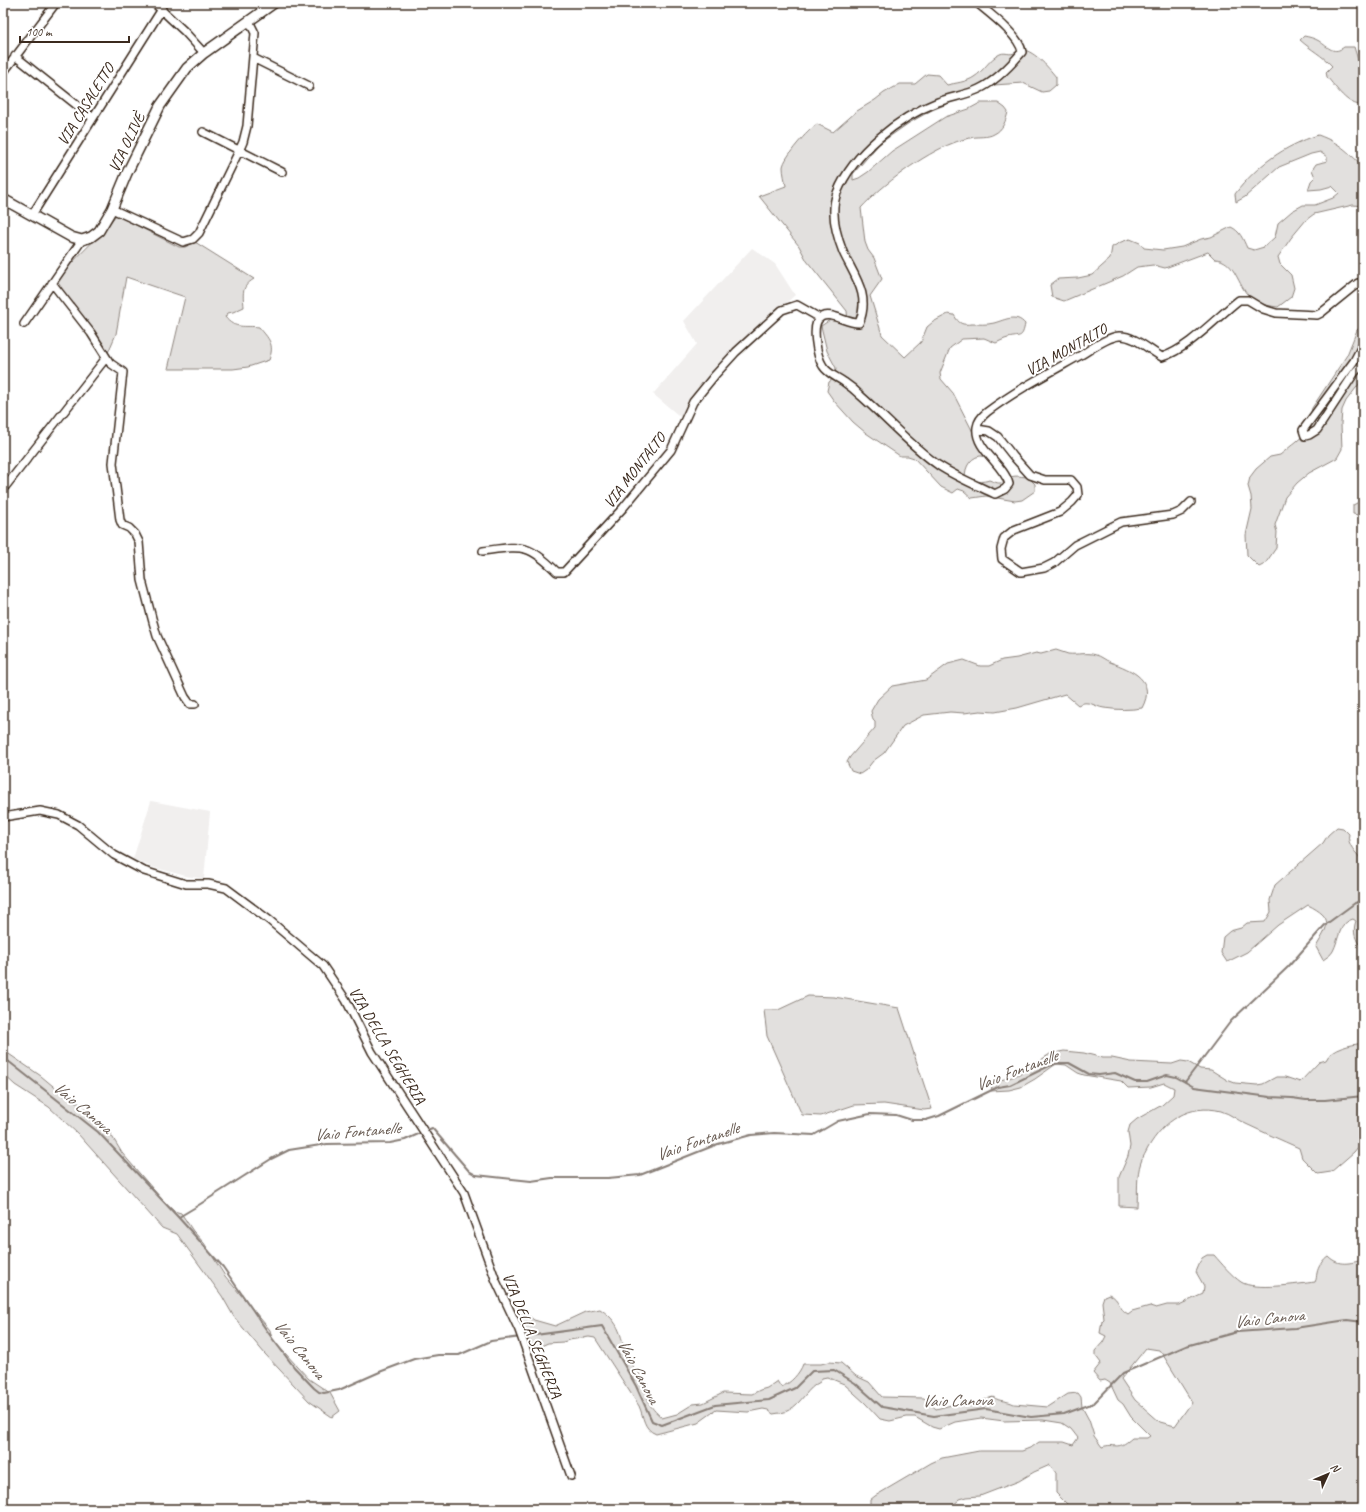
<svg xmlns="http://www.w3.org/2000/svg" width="1366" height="1512" font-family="Caveat,sans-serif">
<rect width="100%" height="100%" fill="#fff"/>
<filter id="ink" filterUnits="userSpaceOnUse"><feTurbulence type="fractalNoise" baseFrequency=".025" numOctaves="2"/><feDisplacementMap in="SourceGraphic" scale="8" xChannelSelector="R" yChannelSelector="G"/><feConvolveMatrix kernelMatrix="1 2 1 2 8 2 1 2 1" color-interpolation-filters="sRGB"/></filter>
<g filter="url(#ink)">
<path fill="#f1efee" d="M752,248L775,264L795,295L727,357L684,420L653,394L697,344L684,321Z
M151,801L210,812L204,879L186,876L152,867L133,859Z"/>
<path fill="#e2e0de" stroke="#8e857e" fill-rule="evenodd" d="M1304,36C1309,37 1314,38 1319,41C1329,48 1334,55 1344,47H1354L1359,63L1363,67V105C1347,106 1336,87 1327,77L1326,72L1332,66C1322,55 1311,50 1300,40Z
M1019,49C1033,49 1048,67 1056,77V85L1049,91L1042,92L1023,83L994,85L932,110L909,123L879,144L853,174V180L859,178L868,172L892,151L945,117L969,109L980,103H998L1005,108L1008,112C1006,120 1003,130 994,134C988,138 977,136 970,138C964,139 958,141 953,143C924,154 882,185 861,208L865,242L868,250L874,258L882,279L870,296L882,335L905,357L921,342L927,327L933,322L948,314L954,315C959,324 962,325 972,324C979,324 986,325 994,323C1005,320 1016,313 1025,324C1022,339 1021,335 1008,338C1004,339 1000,341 996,343L984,338L962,339L950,348L940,373L941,379L953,393L975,436L994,457C989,457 984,456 980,456C968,458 963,472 966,482C971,482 985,482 989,480C1005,486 998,482 1011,477C1016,475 1023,477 1028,477L1035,484V491L1022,500L1015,501L986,496L972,498L964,491L958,489L953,493L941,487L914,458L908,456H900L866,433L853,422L834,401L827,391L829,382L834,378L836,368L827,351L821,326L833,318L848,324L847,311L807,261L799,246L759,196L786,186C785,180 783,173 783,167C784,157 808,130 817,124L833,132L857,111L875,100L884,93L900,84H915L927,74L938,75L947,85C955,83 967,82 974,77C984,71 989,59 1000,54C1007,51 1012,58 1019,49Z
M1318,135C1342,144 1345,150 1363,166V206L1353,205L1314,214L1306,220L1291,238L1278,257L1280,264L1291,275L1294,288L1291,297L1278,307C1268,306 1254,303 1247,294C1237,282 1234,260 1215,259L1208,252L1165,268L1153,265L1137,267L1123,276L1064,301L1052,297L1050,285L1058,279L1078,278L1092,275L1110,259L1112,247L1121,242L1130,239L1140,243L1144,248L1163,250L1182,247L1201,239L1211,237L1231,227C1240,231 1243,239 1247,248L1254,250L1264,247L1275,237L1278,223L1292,211L1303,205H1315L1333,198L1339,193L1332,186L1321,189L1308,190L1311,181L1315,177L1312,170L1316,164L1327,161V157L1320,152L1311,154L1279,167L1245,197L1236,202L1235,194C1257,165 1284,146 1318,135Z
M116,215L179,247H185L195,242L254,279C241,287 243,293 244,307L233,312L228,313L225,317C235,330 245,325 259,327C269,339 275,344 269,360L248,367L233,369H168L185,297L126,277L116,334L107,355L55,283C73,258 98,240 116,215Z
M1363,325V379L1346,401L1342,410L1341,424L1342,449L1337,458L1309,473L1297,483L1285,497L1275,525L1277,532L1276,548L1265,564L1259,567L1247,555L1246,535L1252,509L1251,496L1248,486L1250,477L1256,469L1270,457L1280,455L1303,436L1307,429L1312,408L1347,355L1357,330Z
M1363,500V516L1353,514V505Z
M1056,650C1060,651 1064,653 1068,654C1077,655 1087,652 1096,655C1101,656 1105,660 1110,662C1132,670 1157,680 1142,708C1130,710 1117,710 1104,708C1095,707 1088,699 1078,705L1065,694L1017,708L995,712L980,711L964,713L950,712L924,715L903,726L884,753L873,761L866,770L860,774L851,771L847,762L850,757L875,728V722L873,720L871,711L878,699L892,686L926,680L948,664L964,660L980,666H989L1002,660L1017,658L1036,653L1041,654Z
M1337,827L1343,828L1349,834C1346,844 1357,854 1363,861V940L1359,944C1354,937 1353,929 1356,921L1353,919C1339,922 1339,940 1333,951C1331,955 1327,957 1323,960L1316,947C1329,925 1334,918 1308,905L1278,925L1247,952L1227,962L1221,953L1223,937L1230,931L1241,928L1247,923L1265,922L1271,912L1270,900L1275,885L1323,843L1328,835Z
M808,996L834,997L899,1008L932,1109L924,1110L884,1104L854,1105L821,1116L802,1115L767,1036L764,1010H778Z
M1363,1043V1141L1354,1152L1331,1172L1318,1174L1302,1158L1299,1148C1281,1140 1263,1132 1246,1124C1237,1120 1231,1114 1221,1111C1190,1103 1163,1121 1148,1148C1146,1152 1143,1157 1141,1162C1136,1176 1138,1192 1137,1207L1119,1206V1177L1128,1156L1130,1146L1128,1132L1130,1125L1137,1119L1162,1105L1173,1095L1174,1088L1164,1083L1151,1087L1128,1088L1121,1081L1084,1075L1078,1073L1066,1065L1056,1064L1035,1079L1021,1087L1009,1090L991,1091L993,1082L1012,1077L1019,1074L1050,1054L1064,1051L1084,1053L1103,1058H1112L1131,1062L1172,1064L1181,1061L1188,1062L1200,1069L1211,1070L1227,1080L1235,1083L1257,1085L1263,1084L1276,1077H1285L1300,1082L1319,1062L1326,1060C1331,1048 1351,1045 1363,1043Z
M3,1050L41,1076L65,1096L80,1104L110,1133L122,1153L165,1203L174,1211L181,1213L193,1231L204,1243L225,1276L270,1330L272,1339L309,1379L330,1393L340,1411L332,1417L309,1401L265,1354L234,1317L222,1296L177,1234L162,1228L78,1134L49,1107L15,1085L3,1074Z
M1207,1255H1214C1222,1264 1231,1275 1241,1282C1255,1291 1298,1284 1315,1282C1317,1278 1316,1277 1317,1273C1318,1267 1323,1259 1328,1256C1339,1267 1350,1263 1363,1260V1509H1072L1056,1493V1473L1050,1465L1034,1472L1019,1481L980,1496L967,1497L960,1499L949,1509H870V1500L875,1496L931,1463L942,1458L979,1451H1022L1032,1447L1039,1442H1064L1073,1445L1078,1438L1071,1429L1062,1423L1043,1420L1004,1421L981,1418L955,1422L939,1429L932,1427L915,1417H907L890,1421L880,1419L865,1403L844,1384L827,1377L822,1378L820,1382C807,1388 802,1403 789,1410C785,1413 778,1413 773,1414L768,1410L763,1409L748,1412L716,1410L698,1423L656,1434C643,1429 644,1417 639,1406L595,1338L589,1337L569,1340L563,1342L548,1343L532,1350L524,1328L515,1310L526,1314L534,1320L555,1326L585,1312L600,1309C625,1325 619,1342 631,1364C635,1372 643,1375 647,1383C647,1402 648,1405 662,1418L677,1414L693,1404L703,1403L723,1393L752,1394L760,1390L767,1388L777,1381L781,1387C790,1384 800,1373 803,1364H821L829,1362L841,1363L856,1376L869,1382L882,1397L924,1398L936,1409L955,1404L973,1406L986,1399L993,1397C1000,1402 1006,1400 1014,1404L1048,1407L1068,1394L1078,1393L1081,1397L1082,1407L1089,1420L1094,1436L1102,1447C1116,1442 1116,1452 1132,1438H1147L1150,1436L1131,1417L1123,1404L1118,1400L1110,1383L1105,1380L1100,1381L1093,1373L1101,1363L1095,1355V1351L1103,1342L1106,1336L1100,1333L1102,1321L1104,1319L1102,1302L1104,1296L1109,1294C1121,1300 1117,1308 1128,1314L1132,1311L1150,1306L1156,1308L1167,1305H1179L1203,1294L1204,1286L1196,1272L1202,1258ZM1146,1348L1159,1350L1163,1355L1192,1402L1175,1426L1160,1422L1135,1400L1121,1379Z"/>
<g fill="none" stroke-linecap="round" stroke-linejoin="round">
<path stroke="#887e77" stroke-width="2" d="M3,492L6,488
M3,1057L98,1132L116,1151L178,1217L223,1267L272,1338L294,1367L314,1388L319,1392L324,1393L339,1390L382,1371L414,1359L438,1355H459L491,1341L602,1326L636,1386L652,1421L662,1425L715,1405L769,1400L795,1388L812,1371L834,1370L855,1383L882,1407L934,1416L986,1409L1031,1417L1064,1414L1094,1403L1123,1373L1186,1346L1237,1332L1295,1328L1347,1320L1363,1322
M1185,1082L1231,1021L1288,967L1325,925L1355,903L1363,900
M179,1217L194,1208L271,1159L289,1150L327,1144L390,1143L405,1140L432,1128L469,1171L476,1175L531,1181L552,1178H608L640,1175L718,1144L751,1135L774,1133L814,1135L838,1121L870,1114L896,1115L912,1120H926L939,1116L998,1087L1010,1085L1049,1066L1059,1063H1069L1089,1074L1099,1075L1115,1073L1135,1082H1147L1167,1075L1176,1077L1194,1087L1270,1097L1292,1098L1306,1100H1325L1363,1096"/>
<g stroke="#3b2a1e" stroke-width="10">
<path id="minor" d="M154,3L184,31L204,53
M977,3C989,13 1020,36 1022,52C1011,65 994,82 979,89C966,95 951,97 938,102C899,117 853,153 837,193C830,211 836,234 843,252C854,276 871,295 859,323C847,324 832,311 821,317C810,323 817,357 823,366C828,374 837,377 844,382C850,386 856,391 861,396C887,419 910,445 938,465C956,477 976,485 995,494L1005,489L1009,484C1004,464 974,449 977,427C978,421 982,416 987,412C1016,390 1049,373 1081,355C1091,349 1107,337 1119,336C1134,335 1149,350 1162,357C1188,349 1217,317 1239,300H1248L1263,309L1276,313L1317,315L1321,313L1358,283L1363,286
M15,56L93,118
M253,58L309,86
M3,73L56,3
M203,132L282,172
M112,209L183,242L193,239L199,233L239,151L243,142L247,126L255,33L249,21
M32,215L162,9
M52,283L91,333L110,363L123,372L113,463L120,520L122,525L129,528L135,534L139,542L142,580L153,622L157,636L185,697L190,704H195
M24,324L82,240
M1363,344L1354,361L1303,430L1305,436L1309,435L1317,430L1355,372L1363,364
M977,429L989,431L998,437L1013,456L1030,475L1045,480H1071L1077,487L1078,495L1072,502L1060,512L1014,530L1004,538L1001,549L1002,559L1021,572L1044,568L1054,563L1075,545L1121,522L1173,515L1182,511L1191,502
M5,487L106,358
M483,551C522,546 528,543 557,572H564L623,508L671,450L693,402L715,375L736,352L782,310L797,305L820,318
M3,817L40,811L59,815L78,825L114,855L144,871L186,884H208L226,888L269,920L323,966L346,1000L372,1052L464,1193L496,1281L519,1330L571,1476"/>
</g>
<g stroke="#3b2a1e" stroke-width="12">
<path id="tertiary" d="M3,199L71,237L82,240L91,237L99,231L112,209L127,173L160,106L187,68L204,53L274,3"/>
</g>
<use href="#minor" stroke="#fff" stroke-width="7"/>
<use href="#tertiary" stroke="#fff" stroke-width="9"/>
</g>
</g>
<g text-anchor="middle" stroke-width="4" stroke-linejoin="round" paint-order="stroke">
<g font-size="16" fill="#3b2a1e" stroke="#fff">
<text transform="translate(85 104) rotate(-58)" y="6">VIA CASALETTO</text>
<text transform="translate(126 142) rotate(-64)" y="6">VIA OLIVÈ</text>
<text transform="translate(1066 349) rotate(-29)" y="6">VIA MONTALTO</text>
<text transform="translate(634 470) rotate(-52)" y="6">VIA MONTALTO</text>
<text transform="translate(388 1045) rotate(59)" y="6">VIA DELLA SEGHERIA</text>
<text transform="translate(533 1335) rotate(68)" y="6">VIA DELLA SEGHERIA</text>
</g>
<g font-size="17" font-style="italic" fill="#685b52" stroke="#fff">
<text transform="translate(1016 1070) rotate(-21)" y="6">Vaio Fontanelle</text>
<text transform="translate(83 1107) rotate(40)" y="6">Vaio Canova</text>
<text transform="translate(357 1131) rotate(-5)" y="6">Vaio Fontanelle</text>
<text transform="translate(697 1141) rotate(-19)" y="6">Vaio Fontanelle</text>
<text transform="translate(1269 1318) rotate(-6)" y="6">Vaio Canova</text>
<text transform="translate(300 1349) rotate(51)" y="6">Vaio Canova</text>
<text transform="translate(639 1371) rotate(62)" y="6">Vaio Canova</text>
<text transform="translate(957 1400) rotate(-1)" y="6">Vaio Canova</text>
</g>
</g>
<rect width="1366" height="1512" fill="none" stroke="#fff" stroke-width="16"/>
<rect x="8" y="8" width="1350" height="1496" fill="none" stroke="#3b2a1e" stroke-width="1.5" filter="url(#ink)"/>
<g transform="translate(1328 1474) rotate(46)" stroke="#ffffff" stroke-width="3" paint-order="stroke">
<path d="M0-3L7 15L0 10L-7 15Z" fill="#3b2a1e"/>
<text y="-6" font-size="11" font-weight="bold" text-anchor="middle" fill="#3b2a1e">N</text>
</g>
<path d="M20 36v6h109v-6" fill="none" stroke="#3b2a1e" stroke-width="2"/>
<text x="26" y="36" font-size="12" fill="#3b2a1e" stroke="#ffffff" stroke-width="3" paint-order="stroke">100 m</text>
</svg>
